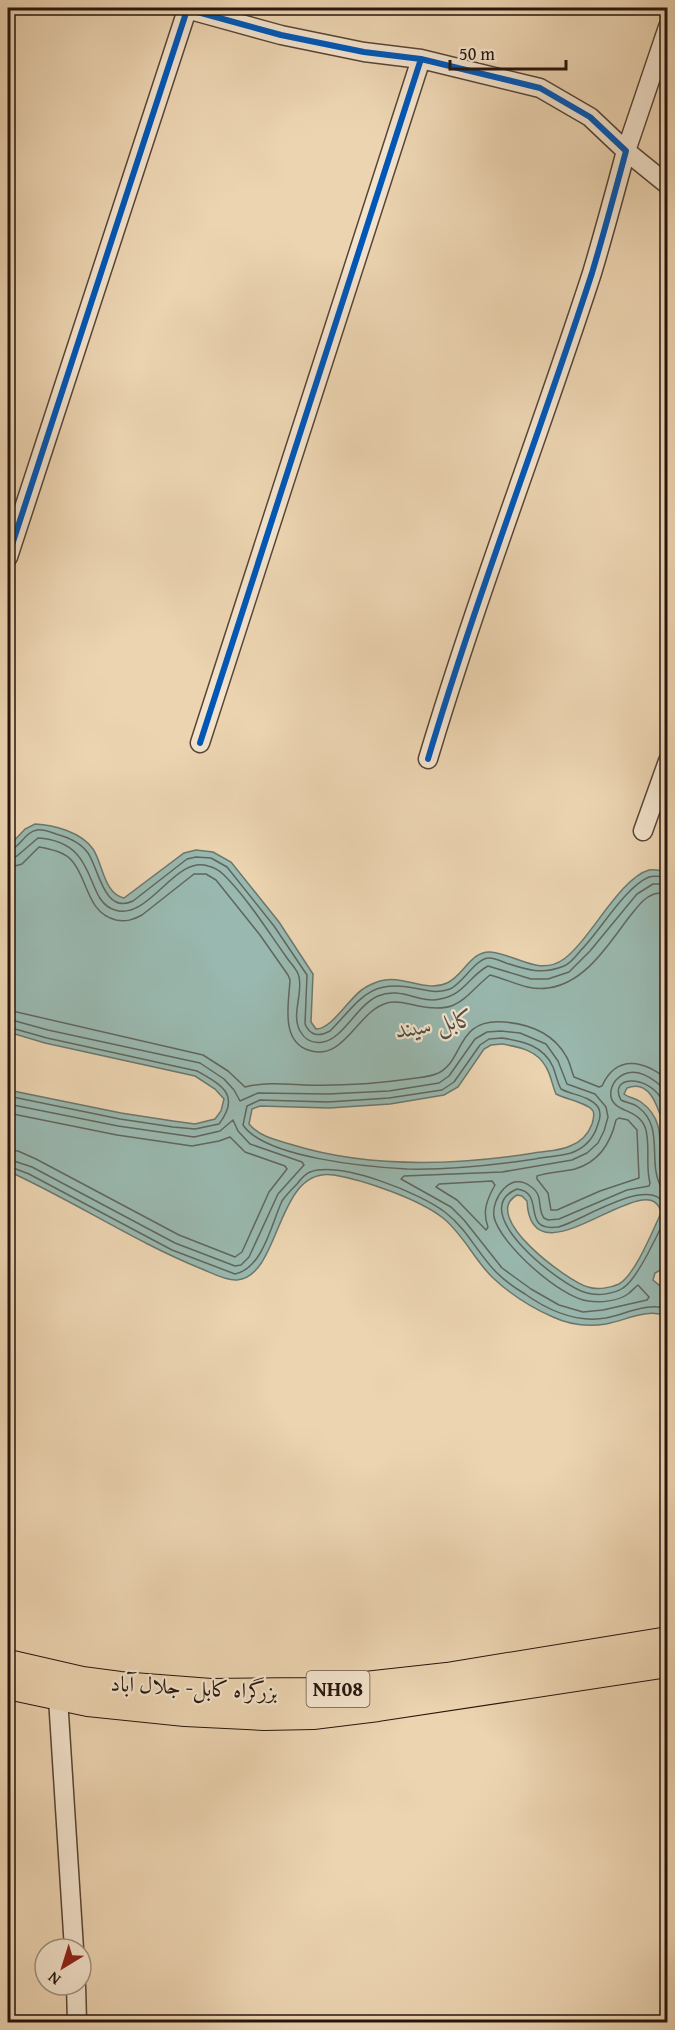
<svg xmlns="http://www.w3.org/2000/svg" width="675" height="2030" font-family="'Gentium Book Plus',Amiri,serif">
<rect width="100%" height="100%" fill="#ecd4b1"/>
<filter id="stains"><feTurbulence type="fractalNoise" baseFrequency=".00333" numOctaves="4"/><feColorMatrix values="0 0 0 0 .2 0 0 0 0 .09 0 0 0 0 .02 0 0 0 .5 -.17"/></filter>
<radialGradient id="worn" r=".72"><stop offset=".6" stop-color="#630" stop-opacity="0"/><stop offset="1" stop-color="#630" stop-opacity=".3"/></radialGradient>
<path fill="#99b8af" stroke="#6b776e" stroke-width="1.5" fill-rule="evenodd" d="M35,824C54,825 81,832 93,849C103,864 104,894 124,898L184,853L196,850L213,852L231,862L279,922L313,974L311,1022L316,1029C332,1029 349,998 363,989C368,985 374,983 380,981C402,974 426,993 447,983C463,976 471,951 490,952C516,954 539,977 564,959C590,940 620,878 649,870C654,869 662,871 667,871V1134C660,1118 654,1077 627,1088L624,1094C629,1098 636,1098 641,1102C675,1127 649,1163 667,1185L668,1266L655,1273L653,1280L659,1285L667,1281V1316C647,1308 627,1320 606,1324C587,1327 570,1325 553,1317C532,1308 509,1293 492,1277C474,1259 463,1234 443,1218C419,1199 364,1180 334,1175C275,1166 282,1276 237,1280C226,1281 212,1273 202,1269C135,1242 74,1201 8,1171V1090L121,1113L173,1121L195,1124L215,1119L221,1111L224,1099L215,1089L195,1076L45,1043L8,1032V847L25,829ZM502,1044C519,1047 537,1050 546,1067C551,1075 552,1085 556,1094C565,1099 589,1103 593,1111C595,1115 593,1120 592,1124C588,1135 581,1142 570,1146C560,1151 546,1151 534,1153C457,1165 368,1168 293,1145C277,1140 260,1137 249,1124L252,1109L260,1106L329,1108L390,1104L444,1095L458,1087L484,1049L491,1045ZM517,1195L522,1196L527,1201C531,1289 651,1160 661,1213C653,1230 635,1275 619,1284C611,1288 597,1290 588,1287C567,1281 479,1216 517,1195Z"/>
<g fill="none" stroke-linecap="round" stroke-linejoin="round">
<path stroke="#60665e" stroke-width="1.5" d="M8,851C20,849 24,832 37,830C43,829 50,832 56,834C67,837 81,843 88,853C99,869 104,915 133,901L187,859L196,857L211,858L227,867L274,926L307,975L305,1024C310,1036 319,1037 330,1031C359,1002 367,979 414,988C426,990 437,994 450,989C463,983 476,958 489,958C495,958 501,961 506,963C527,970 542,975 564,966C571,963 576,956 581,950C600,931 625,887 649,877C654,875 662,877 668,877
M8,859L17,856L38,838C101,842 83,901 115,910C149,921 175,855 208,866C213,867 220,871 224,875C248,899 267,930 287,958C291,964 298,970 299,977C303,994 291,1015 300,1031C305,1040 313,1044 323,1042C343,1039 357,1005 378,996C401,986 419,1004 440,999C464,995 469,976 488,966L531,979H548L569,972L590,951L637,894L653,884H668
M8,868L22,864L39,847C50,849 66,852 73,862C88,880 87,913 116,920C126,922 133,920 142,915L194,874H206L216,880L260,935L288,975L290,980C289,1002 280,1040 308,1050C344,1063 357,1011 387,1003C397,1000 408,1004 418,1006C460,1014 462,998 490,975C510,980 527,991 548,988C586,983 609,943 630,916C637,908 643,898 654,894C658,893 663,893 668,893
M8,1010L203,1055L228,1071L245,1087C264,1082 284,1084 304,1085C339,1086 374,1084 409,1079C418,1078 428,1077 436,1074C465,1063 454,1018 504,1022C529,1024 553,1033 566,1056C570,1062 571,1070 574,1077L599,1087L602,1086C617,1053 645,1061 668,1080
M8,1019L48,1030L200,1063L224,1079L234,1090L240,1101L258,1093L328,1094L389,1091L439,1083L449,1076L475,1039L487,1032L501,1031L520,1033L546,1044L558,1061L567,1084L595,1094L606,1107L608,1117L604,1131L598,1143L587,1153L572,1160L502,1172L404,1176L401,1179L451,1207L464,1220L502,1268L531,1289L559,1305L583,1312L603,1310L647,1300L649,1297L638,1285C635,1287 632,1291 628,1294C618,1301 601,1303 588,1301C561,1298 500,1244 494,1217C491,1198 511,1171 530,1186C545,1196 536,1207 544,1218L548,1220L559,1219L627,1190L649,1186L650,1183C645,1166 651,1142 645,1127C637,1108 615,1113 611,1097C610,1091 612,1085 616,1080C633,1062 656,1079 668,1094
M8,1027L47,1038L197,1071C222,1085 241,1095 219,1124L195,1129L173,1127L120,1119L8,1096
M502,1038C523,1041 544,1046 553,1067C556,1074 557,1082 561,1089C572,1095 590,1096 598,1107C601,1112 600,1119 598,1124C594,1138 585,1148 571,1153C560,1156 546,1157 535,1159C495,1165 448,1170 407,1169C369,1167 265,1158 243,1125L247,1106L260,1100L328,1102L389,1098L442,1090L454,1082L480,1045L489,1039Z
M8,1104L118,1126L194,1137L220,1131L233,1120L238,1131L250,1144L302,1162L304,1165L278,1194L249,1257L241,1265L235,1266L175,1243L32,1167L8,1159
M8,1113L117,1135L192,1146L219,1141L230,1137L245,1152L285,1166L287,1169L269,1192L242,1252L235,1257L179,1235L36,1159L18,1151L8,1150
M668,1116C666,1110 664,1103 661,1098C646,1074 608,1076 621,1100C626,1103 633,1103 638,1107C665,1127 647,1161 661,1187L668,1189
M619,1118L628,1120L637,1130L639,1178L600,1191L557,1210H551L548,1193L537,1179V1176C549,1172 563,1172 575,1169C599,1162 611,1142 616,1120Z
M8,1166L29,1174L172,1250L235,1274C263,1268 271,1225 282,1201C286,1195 292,1189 297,1184C300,1180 305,1174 310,1172C341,1161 421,1193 446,1213C467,1229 478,1254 496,1272C504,1280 515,1288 525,1294C549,1311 577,1323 606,1318C626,1314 647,1302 668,1309
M492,1181L495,1185C487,1199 482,1212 488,1227L486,1230L457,1200L436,1187L439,1184Z
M517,1189C547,1193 519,1232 558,1227C580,1223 662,1165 667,1214C660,1230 637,1280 623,1288C614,1294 598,1296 587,1293C562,1287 464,1211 517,1189Z"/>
<g stroke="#584535" stroke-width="21">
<path id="minor" d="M183,8L281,35L364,52L421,59L540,88L590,117L626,151C615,192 604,233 592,273C539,436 477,595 428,759
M668,27L626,151L668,185
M8,557L187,10
M200,743L421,59
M643,831L668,761
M58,1698L74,1949
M76,1985L77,2022"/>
</g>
<g stroke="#27150c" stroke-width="28">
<path id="highway" d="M8,1663L82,1680L120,1685L211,1692L311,1691L447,1676L668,1640
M8,1686L88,1703L185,1713L264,1717L313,1716L378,1708L668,1664"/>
</g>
<use href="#minor" stroke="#f3e3cc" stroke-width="18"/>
<use href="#highway" stroke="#ecd4b1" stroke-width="26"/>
<g stroke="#f3e3cc" stroke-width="10">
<path id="cycleway" d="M183,8L281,35L364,52L421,59L540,88L590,117L626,151C615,192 604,233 592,273C539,436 477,595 428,759
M8,557L187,10
M200,743L421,59"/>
</g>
<use href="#cycleway" stroke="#0057b8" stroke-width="6"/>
</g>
<g text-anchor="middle" stroke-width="4.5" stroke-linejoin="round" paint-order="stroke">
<rect fill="#f3e3cc" stroke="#645346" stroke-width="1.5" x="306.5" y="1671" width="63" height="36" rx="4.5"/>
<g font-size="21" font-weight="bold" fill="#27150c">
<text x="338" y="1696">NH08</text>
</g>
<g font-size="22" fill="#27150c" stroke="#f3e3cc">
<text transform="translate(194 1687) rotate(3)" y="8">بزرگراه کابل- جلال آباد</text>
</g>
<g font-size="24" font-style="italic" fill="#4f4e45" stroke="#f3e3cc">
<text transform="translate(435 1024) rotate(-9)" y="8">کابل سيند</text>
</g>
</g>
<rect width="675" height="2030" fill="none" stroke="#ecd4b1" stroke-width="30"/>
<rect x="9" y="9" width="657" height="2012" fill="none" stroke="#27150c" stroke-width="3"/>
<rect x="15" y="15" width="645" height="2000" fill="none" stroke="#27150c" stroke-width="1.5"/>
<g transform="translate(63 1967) rotate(218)"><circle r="28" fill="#f3e3cc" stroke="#a1917f" stroke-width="1.5"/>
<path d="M0-4.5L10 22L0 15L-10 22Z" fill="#8f2418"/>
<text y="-9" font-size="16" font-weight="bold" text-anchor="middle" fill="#27150c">N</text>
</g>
<path d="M450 60v9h116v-9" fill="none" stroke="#27150c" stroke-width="3"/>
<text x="459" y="60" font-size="18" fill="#27150c" stroke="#f3e3cc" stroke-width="4.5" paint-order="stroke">50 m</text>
<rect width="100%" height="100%" filter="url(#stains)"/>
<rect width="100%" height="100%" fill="url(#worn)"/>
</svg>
